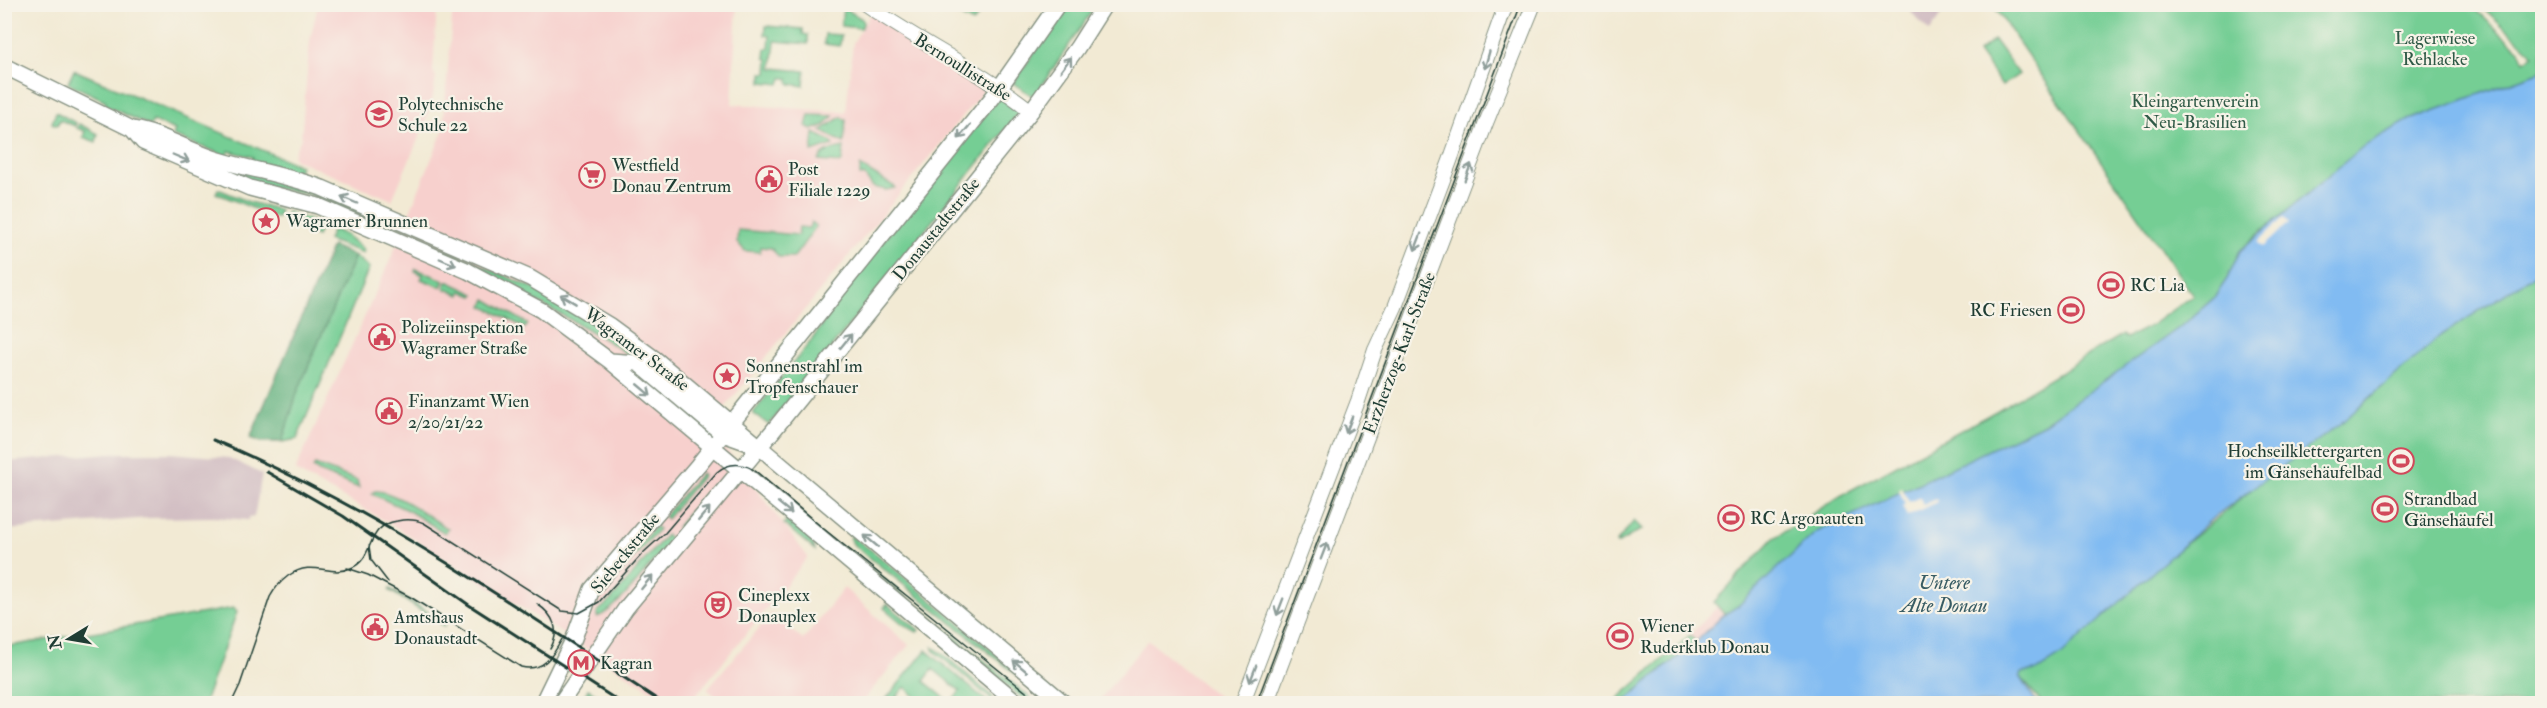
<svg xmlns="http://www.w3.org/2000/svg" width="2547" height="708" font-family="'IM FELL Double Pica',serif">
<rect width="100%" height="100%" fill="#f7f3e8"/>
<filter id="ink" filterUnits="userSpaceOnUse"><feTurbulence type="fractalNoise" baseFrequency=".0167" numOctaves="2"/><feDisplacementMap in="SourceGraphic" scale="12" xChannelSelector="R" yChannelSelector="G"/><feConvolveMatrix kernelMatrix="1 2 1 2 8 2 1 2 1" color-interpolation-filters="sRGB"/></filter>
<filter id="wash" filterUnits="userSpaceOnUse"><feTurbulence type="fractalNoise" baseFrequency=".008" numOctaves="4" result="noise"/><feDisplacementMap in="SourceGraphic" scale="24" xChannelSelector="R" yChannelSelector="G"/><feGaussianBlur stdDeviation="1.35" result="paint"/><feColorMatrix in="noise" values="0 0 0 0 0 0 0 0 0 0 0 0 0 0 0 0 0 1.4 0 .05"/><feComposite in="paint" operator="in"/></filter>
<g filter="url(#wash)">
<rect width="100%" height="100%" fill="#f2ead4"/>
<path fill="#f7d0cd" d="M318,5H437L433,71L436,77L433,95L426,121L392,200L295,159L293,155L301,139L310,41Z
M453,5H737L732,104L846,112L853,43L872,11L989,84L709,427L808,557L690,703H671L391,524L295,471L388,265L443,131Z
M844,588L909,645L861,703H724L707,689L772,613L803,640Z
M1717,607L1725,615L1696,642L1690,635Z
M1148,640L1226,703H1097Z"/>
<path fill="#d2bec3" d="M1904,5H1947L1930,32Z
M111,453H170L229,458L262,474L254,517H249L248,520L214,517L149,518L5,530V462Z"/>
<path fill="#75ce94" stroke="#4a8664" stroke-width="1.5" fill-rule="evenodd" d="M824,5H839L862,19L863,24L861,28L841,26L843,8L824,6Z
M940,5H985L973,23Z
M1067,5H1096L1034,97L1013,83Z
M1993,5H2470L2519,50L2524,61L2534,55L2480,5H2542V71L2409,120L2261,231L2240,251L2227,279L2214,298L2183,325L2107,380L2045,423L1725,615L1714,602L1774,538L1842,495L1996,411L2122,335L2126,338L2150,326L2193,295Z
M766,26L803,29V34L808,35V44L775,41L772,68L805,71L804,86L790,84L788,78H782L780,84L762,82V73H767L768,59L765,58L766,48H769L770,36L765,35Z
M825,34L841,35L840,46L824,44Z
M1994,40L2019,74L2002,86L1978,52Z
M74,70L300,166L297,174L251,163L253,157L229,151L227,156L173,136L175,130L153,121L150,126L105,105L106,101L68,83Z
M999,97L1022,109L769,425L753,413L811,341L862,267Z
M56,112L76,123L75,126L60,120L57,125L52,123Z
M809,115L833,116L825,125L812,130L806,126Z
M841,117L846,120L844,143L821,131Z
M79,124L98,134L96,142L83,137L85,131L77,128Z
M814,133L832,142L833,145L812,152Z
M844,147L842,161L840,163L819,161C822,151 834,149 844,147Z
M198,157L283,180L378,217L375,222L310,194L258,185Z
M860,166L895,187V188L886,190L873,187L864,175L860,176Z
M218,189L249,202L280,210L277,218L216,193Z
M287,212L322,225L317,236L291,224L293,220L284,217Z
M811,222L815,225V228L794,257H779L771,248L760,247V252L745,251L737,242L738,230L798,235L799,227L809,228Z
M333,229L347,236L364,250L363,253L328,240Z
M424,241L543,292L589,319L656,369L654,372C582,320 500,284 420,245Z
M355,256L369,268L297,439L282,442L297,393Z
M416,269L444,280L441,287L421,279L423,275L415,271Z
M2542,270V703H2042L2020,676V658L2059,627L2172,555L2284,463L2362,405L2435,340L2474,312Z
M447,281L475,294L473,296L461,291L460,295L444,288Z
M486,299L528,324L525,328L483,306Z
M315,465L357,480L359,488L319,472L313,468Z
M701,473L703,475L667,519L664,516Z
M712,485L716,486L680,529L677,527Z
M375,491C393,490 432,518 448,529L445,533L409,511L372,494Z
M788,520L812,540L815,550L784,524Z
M1634,521L1642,529L1617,544L1616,543Z
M655,526L659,529L600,596L607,584Z
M666,535L671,539C656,557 618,611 597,617V612L610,601Z
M851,536L875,553L1037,688L1036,690L854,545L850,539Z
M844,547L1037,703H1028Z
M390,589L446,623L444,626L389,590Z
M887,604L919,630L917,632L903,624L884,608Z
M234,608L237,612L204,703H6L5,647Z
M1690,635L1696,642L1623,702L1612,704Z
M933,647L942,653L993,697L991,699L933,650Z
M926,650L989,703H911L916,697L905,687L891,703H883ZM933,669L960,691L951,703L924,681Z
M588,689L611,703H581Z"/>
<path fill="#60b17e" stroke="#407759" stroke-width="1.5" d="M332,246L355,256L297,393L282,442H261L250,438Z"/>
<path fill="#81bbf2" stroke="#507c93" stroke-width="1.5" d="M2542,71V270L2440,336L2340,424L2214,517L2060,656L2037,671L2021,673L2020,676L2037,703L1621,704L1696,642L1722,616L1738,606L1815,533L2045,423L2183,325L2214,298L2227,279L2240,251L2366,144L2409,120Z"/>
<path fill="#f2ead4" d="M2284,217L2289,223L2263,247L2258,242Z
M1902,488L1909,502L1920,497L1923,505L1936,499L1937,502L1907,516L1902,506L1905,504L1899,490Z"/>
</g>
<g filter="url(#ink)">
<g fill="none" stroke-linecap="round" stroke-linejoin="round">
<g stroke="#889484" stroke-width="16">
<path id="secondary" d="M865,4C919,42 980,70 1031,111
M1242,704L1358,401L1375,350L1395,307L1450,161L1506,4
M1266,704L1486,123L1534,4"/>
</g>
<g stroke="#889484" stroke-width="18">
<path id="primary" d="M4,66L132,129C163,134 189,151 219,160C253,170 288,176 322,188L530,278L610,326L655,359L1065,704
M132,129L143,142L250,188L318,206L468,271L541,310L610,361L1019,704
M610,361L638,363L723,434L754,445
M542,704L574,638L592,589L698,465L993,97L1058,4
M560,704L626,608L772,432L1031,111L1077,48L1105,4"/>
</g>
<use href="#secondary" stroke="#fff" stroke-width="14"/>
<use href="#primary" stroke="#fff" stroke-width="15"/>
<path stroke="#1f3d34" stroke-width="1.5" d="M369,546L371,560L388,582
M347,568L368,575L412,598L521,667C543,672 553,656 562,639
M537,604C554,615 561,631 550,649
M231,704L240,685L270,597C275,588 280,582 288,576C314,558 328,578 351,568C376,558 364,526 397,521C406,519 415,519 424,523L562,611L579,613L599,602L643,553L665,533L717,472C730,461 746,463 758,473L824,529L1041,704
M1256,704L1521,4"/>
<path stroke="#1f3d34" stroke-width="3" d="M213,440C374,507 518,608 664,704
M267,472L343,516L469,605L623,704"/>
</g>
<defs><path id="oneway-shaft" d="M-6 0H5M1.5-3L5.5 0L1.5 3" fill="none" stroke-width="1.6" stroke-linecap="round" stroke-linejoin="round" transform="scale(1.5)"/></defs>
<g stroke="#8f9e9a">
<use href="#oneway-shaft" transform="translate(1487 60) rotate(106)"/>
<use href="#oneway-shaft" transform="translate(1066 64) rotate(-54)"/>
<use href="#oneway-shaft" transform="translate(964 132) rotate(130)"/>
<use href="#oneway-shaft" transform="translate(181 158) rotate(23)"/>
<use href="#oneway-shaft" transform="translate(1468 172) rotate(-69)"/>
<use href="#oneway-shaft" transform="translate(349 200) rotate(-157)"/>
<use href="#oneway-shaft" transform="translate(1418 242) rotate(111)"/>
<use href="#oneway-shaft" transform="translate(448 262) rotate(23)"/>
<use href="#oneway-shaft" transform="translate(568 299) rotate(-149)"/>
<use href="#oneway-shaft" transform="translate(846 341) rotate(-51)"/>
<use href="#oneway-shaft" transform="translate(644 390) rotate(40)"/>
<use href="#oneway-shaft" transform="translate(1349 425) rotate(111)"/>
<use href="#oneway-shaft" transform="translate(785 508) rotate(39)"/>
<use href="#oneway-shaft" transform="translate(704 514) rotate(-50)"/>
<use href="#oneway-shaft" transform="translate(871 541) rotate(-140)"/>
<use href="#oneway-shaft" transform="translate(1324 551) rotate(-69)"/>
<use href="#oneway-shaft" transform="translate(647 582) rotate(-51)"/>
<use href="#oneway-shaft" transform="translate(1280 607) rotate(111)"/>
<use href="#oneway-shaft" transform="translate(1020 666) rotate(-140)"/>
<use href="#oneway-shaft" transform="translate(1253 674) rotate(111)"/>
</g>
</g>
<defs>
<g id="school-ring" transform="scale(1.35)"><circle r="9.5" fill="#f7f3e8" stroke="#d1495b" stroke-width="1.5"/><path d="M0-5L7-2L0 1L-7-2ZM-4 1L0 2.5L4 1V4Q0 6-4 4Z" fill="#d1495b"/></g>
<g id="supermarket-ring" transform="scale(1.35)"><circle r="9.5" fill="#f7f3e8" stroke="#d1495b" stroke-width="1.5"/><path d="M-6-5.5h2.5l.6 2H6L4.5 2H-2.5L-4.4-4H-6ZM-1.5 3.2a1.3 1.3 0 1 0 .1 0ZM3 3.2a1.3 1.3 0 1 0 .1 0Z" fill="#d1495b"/></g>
<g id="civic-ring" transform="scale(1.35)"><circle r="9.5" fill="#f7f3e8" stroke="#d1495b" stroke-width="1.5"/><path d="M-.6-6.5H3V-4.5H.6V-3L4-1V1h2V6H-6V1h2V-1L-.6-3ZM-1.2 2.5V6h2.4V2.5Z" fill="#d1495b"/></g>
<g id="sight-ring" transform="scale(1.35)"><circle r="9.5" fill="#f7f3e8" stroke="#d1495b" stroke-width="1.5"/><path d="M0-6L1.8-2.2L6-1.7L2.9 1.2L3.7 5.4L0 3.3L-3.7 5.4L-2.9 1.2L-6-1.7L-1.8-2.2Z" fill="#d1495b"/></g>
<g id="stadium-ring" transform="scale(1.35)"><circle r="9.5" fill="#f7f3e8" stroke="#d1495b" stroke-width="1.5"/><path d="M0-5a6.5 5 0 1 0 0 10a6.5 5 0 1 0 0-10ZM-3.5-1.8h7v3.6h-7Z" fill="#d1495b"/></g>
<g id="theatre-ring" transform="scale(1.35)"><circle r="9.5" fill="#f7f3e8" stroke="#d1495b" stroke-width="1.5"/><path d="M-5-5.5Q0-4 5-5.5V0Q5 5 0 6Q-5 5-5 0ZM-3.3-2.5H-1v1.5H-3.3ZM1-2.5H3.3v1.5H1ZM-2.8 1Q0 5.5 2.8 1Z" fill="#d1495b"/></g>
<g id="metro-ring" transform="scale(1.35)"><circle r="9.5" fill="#f7f3e8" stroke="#d1495b" stroke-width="1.5"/><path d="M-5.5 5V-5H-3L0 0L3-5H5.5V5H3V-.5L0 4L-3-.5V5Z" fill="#d1495b"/></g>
</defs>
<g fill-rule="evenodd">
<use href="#school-ring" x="379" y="114"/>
<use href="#supermarket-ring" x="592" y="175"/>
<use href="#civic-ring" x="769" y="179"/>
<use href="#sight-ring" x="266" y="221"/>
<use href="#stadium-ring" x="2111" y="285"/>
<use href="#stadium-ring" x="2071" y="310"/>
<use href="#civic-ring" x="382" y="337"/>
<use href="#sight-ring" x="727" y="376"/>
<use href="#civic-ring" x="389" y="411"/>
<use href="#stadium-ring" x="2401" y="461"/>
<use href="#stadium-ring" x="2385" y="509"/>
<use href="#stadium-ring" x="1731" y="518"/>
<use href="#theatre-ring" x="718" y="605"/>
<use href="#civic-ring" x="375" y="627"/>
<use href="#stadium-ring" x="1620" y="636"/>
<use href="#metro-ring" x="581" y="663"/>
</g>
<g text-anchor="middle" stroke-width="4.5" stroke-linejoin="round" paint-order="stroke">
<g font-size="18" fill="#305a47" stroke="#f7f3e8">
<text x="2435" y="44">Lagerwiese<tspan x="2435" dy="21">Rehlacke</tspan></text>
<text x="2195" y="107">Kleingartenverein<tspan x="2195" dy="21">Neu-Brasilien</tspan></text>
</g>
<g font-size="18" fill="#1f3d34" stroke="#f7f3e8">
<text transform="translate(963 67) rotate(32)" y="6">Bernoullistraße</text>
<text transform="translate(936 229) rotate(-51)" y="6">Donaustadtstraße</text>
<text transform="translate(637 349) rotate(37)" y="6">Wagramer Straße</text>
<text transform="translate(1399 353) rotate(-69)" y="6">Erzherzog-Karl-Straße</text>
<text transform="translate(625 553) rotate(-51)" y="6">Siebeckstraße</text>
</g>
<g font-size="18" fill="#1f3d34" stroke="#f7f3e8" text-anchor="start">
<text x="398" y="110">Polytechnische<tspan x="398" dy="21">Schule 22</tspan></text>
<text x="612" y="171">Westfield<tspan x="612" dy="21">Donau Zentrum</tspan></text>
<text x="788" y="175">Post<tspan x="788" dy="21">Filiale 1229</tspan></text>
<text x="286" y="227">Wagramer Brunnen</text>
<text x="2130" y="291">RC Lia</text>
<text x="2052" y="316" text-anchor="end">RC Friesen</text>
<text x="401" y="333">Polizeiinspektion<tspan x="401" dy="21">Wagramer Straße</tspan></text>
<text x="746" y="372">Sonnenstrahl im<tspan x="746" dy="21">Tropfenschauer</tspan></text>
<text x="408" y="407">Finanzamt Wien<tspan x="408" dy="21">2/20/21/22</tspan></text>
<text x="2382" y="457" text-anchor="end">Hochseilklettergarten<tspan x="2382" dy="21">im Gänsehäufelbad</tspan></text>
<text x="2404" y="505">Strandbad<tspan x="2404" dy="21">Gänsehäufel</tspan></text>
<text x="1750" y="524">RC Argonauten</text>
<text x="738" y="601">Cineplexx<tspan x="738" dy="21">Donauplex</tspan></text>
<text x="394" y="623">Amtshaus<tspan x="394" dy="21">Donaustadt</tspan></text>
<text x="1640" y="632">Wiener<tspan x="1640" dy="21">Ruderklub Donau</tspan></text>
<text x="600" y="669">Kagran</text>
</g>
<g font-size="20" font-style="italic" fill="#385c64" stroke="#f7f3e8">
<text x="1944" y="589">Untere<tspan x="1944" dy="23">Alte Donau</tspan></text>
</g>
</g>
<rect width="2547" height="708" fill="none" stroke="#f7f3e8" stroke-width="24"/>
<g transform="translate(69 639) rotate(259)" stroke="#f7f3e8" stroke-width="4.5" paint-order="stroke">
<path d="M0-4.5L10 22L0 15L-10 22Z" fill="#1f3d34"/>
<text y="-9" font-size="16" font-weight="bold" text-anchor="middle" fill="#1f3d34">N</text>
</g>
</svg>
